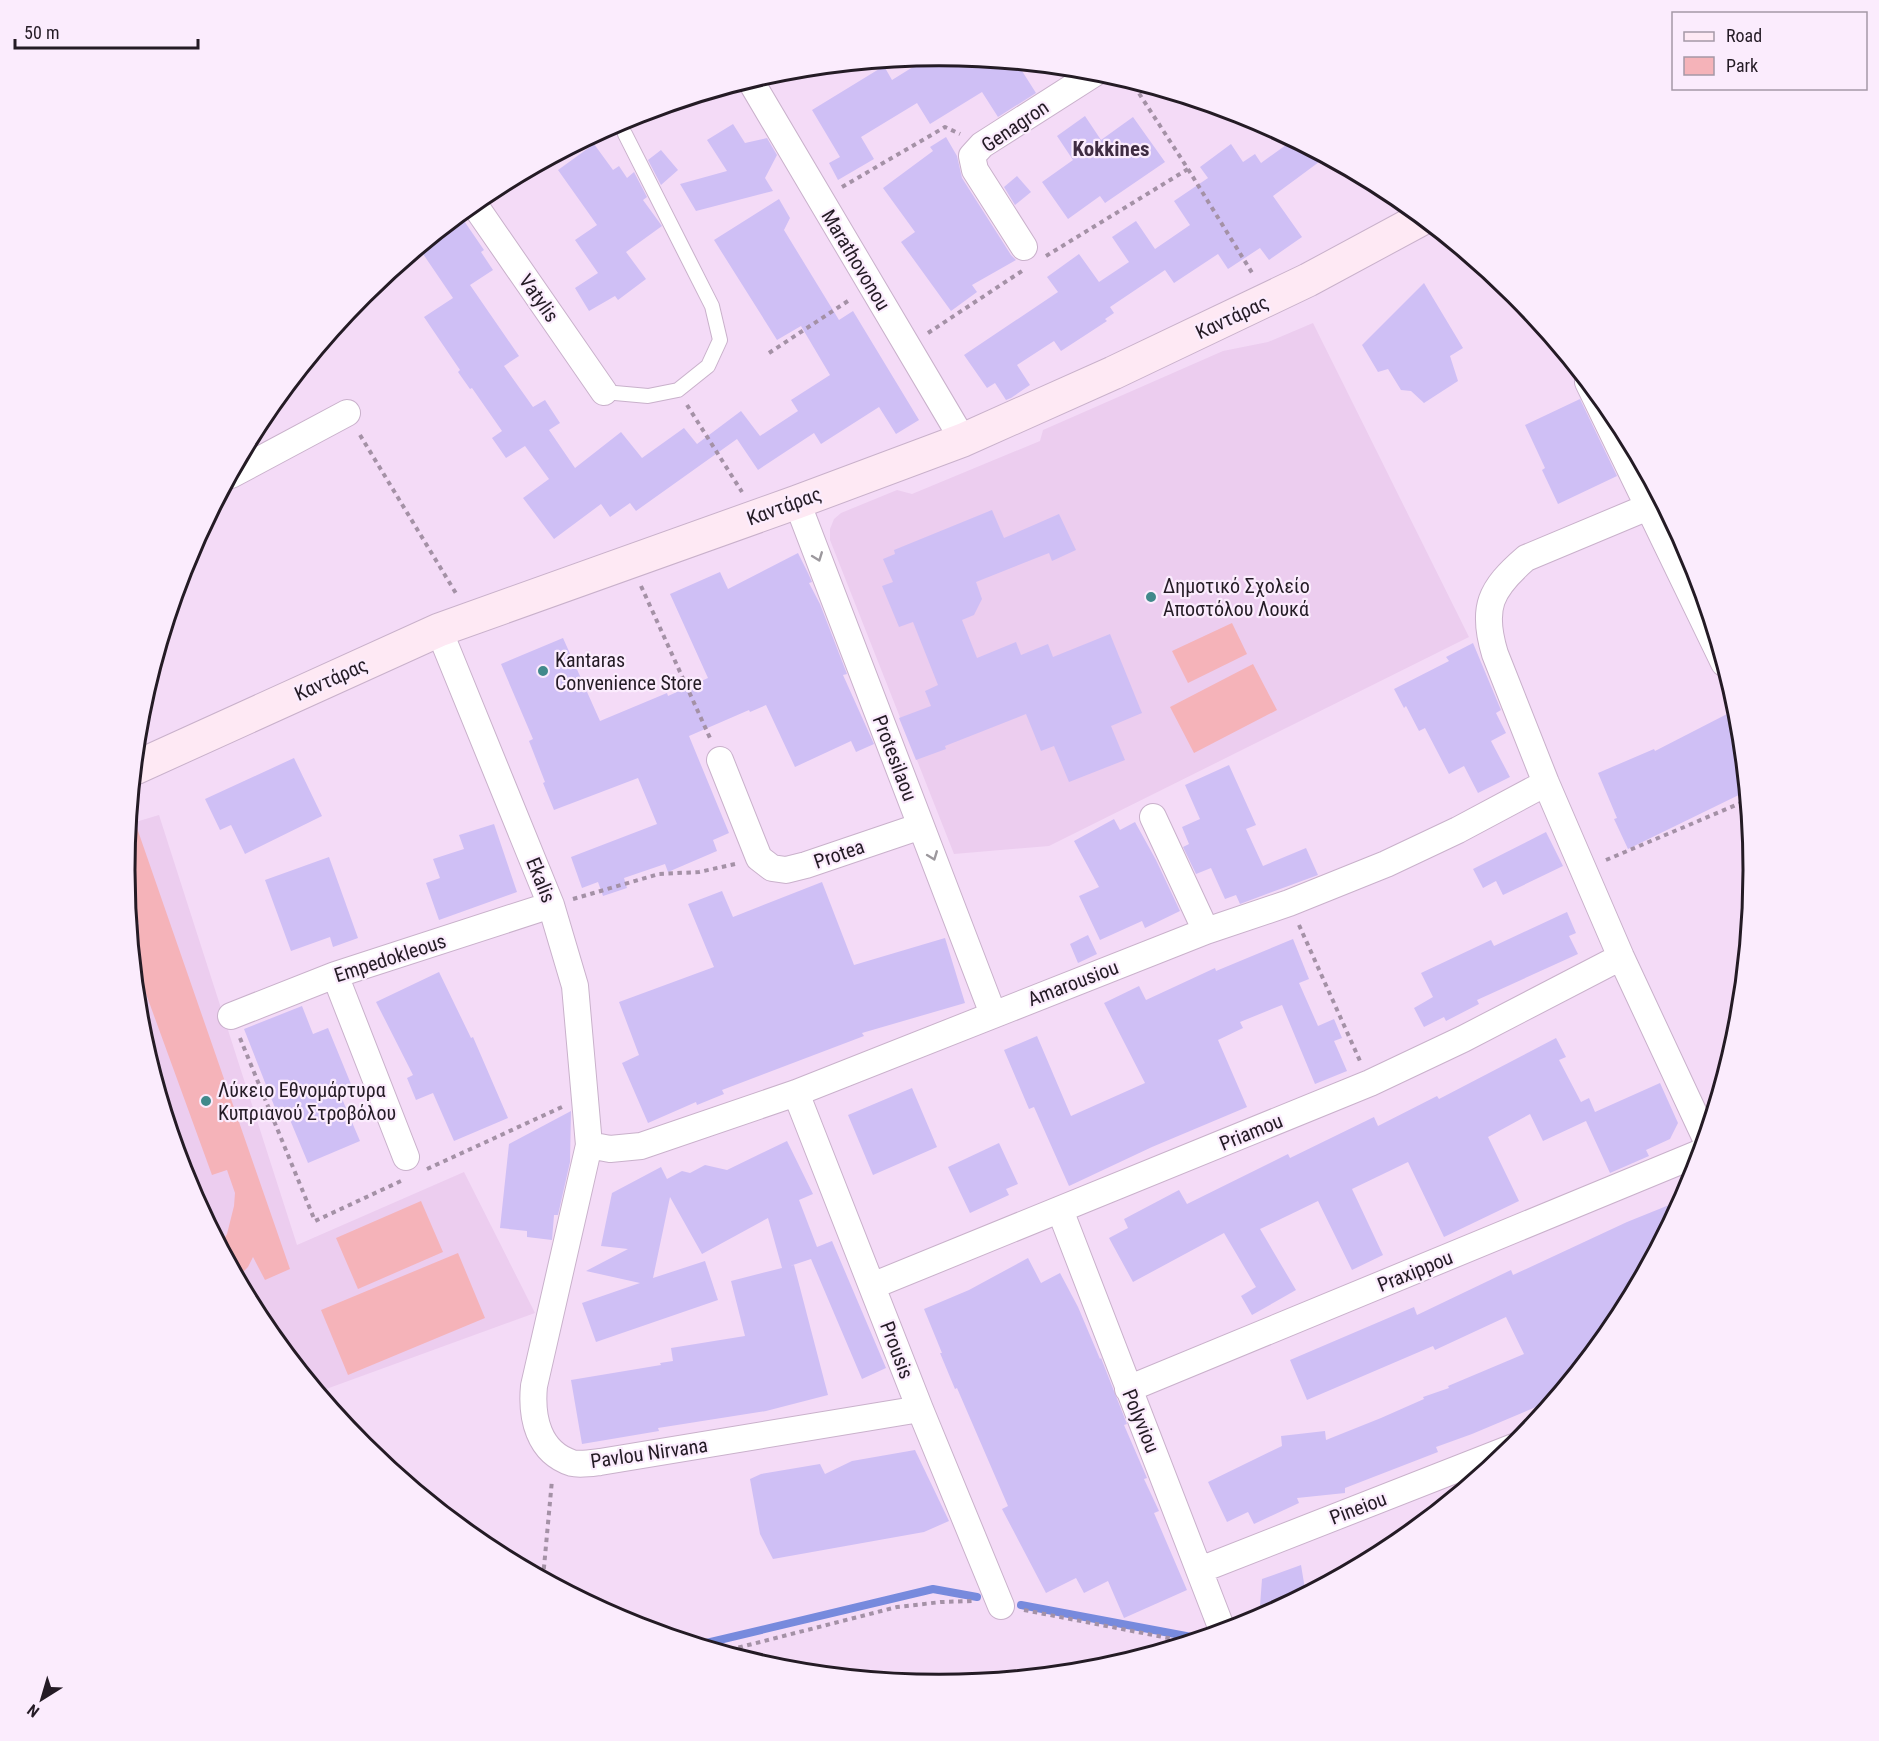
<svg xmlns="http://www.w3.org/2000/svg" width="1879" height="1741" font-family="'Roboto Condensed',sans-serif">
<rect width="100%" height="100%" fill="#f4dbf7"/>
<path fill="#eccdef" d="M1313,323L1469,637L1049,846L954,854L830,540V529L834,519L841,513L897,490L912,494L1040,441L1043,430L1223,351L1268,342Z
M159,815L297,1245L464,1172L535,1313L318,1392L262,1323L186,1182L140,1029L125,870L129,824Z"/>
<path fill="#f5b3b9" d="M1232,623L1247,654L1188,683L1172,651Z
M1253,664L1277,710L1194,753L1170,707Z
M137,828L290,1269L265,1280L253,1257L248,1267L237,1278L220,1246L227,1234L234,1206L235,1193L227,1170L212,1175L133,958L130,928L139,924L128,901L125,870L128,831Z
M421,1201L443,1252L358,1289L336,1238Z
M458,1253L485,1318L348,1375L321,1310Z"/>
<g fill="none" stroke-linecap="round" stroke-linejoin="round">
<path stroke="#778add" stroke-width="8" d="M1021,1605L1202,1639
M698,1645L933,1589L977,1597"/>
</g>
<path fill="#cfbff5" d="M940,56L1017,63L1036,93L998,117L982,92L930,124L917,103L861,137L874,159L838,180L829,163L840,157L812,110L884,66L892,80L929,57Z
M1085,116L1101,140L1133,117L1165,162L1105,203L1100,196L1068,219L1042,182L1073,160L1057,136Z
M733,124L745,143L767,138L777,155L765,178L773,191L696,211L680,184L727,171L707,140Z
M946,137L957,156L962,178L1011,255L1016,260L972,285L977,292L951,311L901,242L915,232L883,188L933,151L930,147Z
M1293,140L1310,149L1319,162L1273,196L1302,237L1269,260L1260,248L1228,269L1218,254L1174,283L1165,270L1110,307L1114,313L1105,319L1107,321L1061,351L1054,341L1017,365L1030,385L1011,398L1006,400L995,383L987,388L964,355L1058,292L1047,277L1079,254L1099,282L1129,262L1112,237L1136,221L1155,249L1190,225L1174,201L1208,178L1200,167L1231,144L1243,162L1255,154L1261,163Z
M594,144L613,170L619,166L627,178L634,172L647,197L643,200L662,226L626,252L646,279L618,300L615,296L589,311L575,288L598,273L575,240L597,225L558,170Z
M661,150L678,170L661,185L648,160Z
M1017,176L1031,192L1015,205L1004,187Z
M779,199L790,218L784,230L839,320L853,311L919,420L896,434L879,407L821,444L814,433L758,470L737,439L636,511L630,503L610,517L601,504L554,539L523,498L549,479L525,446L506,458L492,438L502,431L472,388L470,389L458,372L460,370L424,317L453,298L419,248L460,215L484,250L481,252L493,270L470,285L519,356L504,366L533,407L545,400L560,423L549,430L575,468L621,432L642,458L684,428L697,444L741,411L760,436L798,411L791,400L830,375L801,326L777,340L714,240Z
M1424,283L1463,348L1450,356L1458,381L1424,403L1411,391L1401,390L1388,369L1378,372L1362,345Z
M1580,399L1617,476L1558,504L1542,470L1545,468L1525,425Z
M992,510L1004,538L1059,514L1076,550L1052,561L1049,553L976,582L982,599L974,615L962,620L977,658L1016,642L1021,655L1048,644L1053,657L1110,634L1142,713L1111,726L1125,760L1069,782L1054,746L1041,751L1026,714L945,746L946,749L916,760L899,718L931,706L925,691L938,685L913,622L899,627L882,586L893,582L883,559L895,554L894,550Z
M798,553L808,573L812,582L809,583L820,604L847,674L843,675L874,744L856,752L851,741L795,767L766,705L750,712L749,710L689,736L729,833L713,840L717,851L668,872L665,864L624,878L627,888L603,896L598,882L582,888L571,857L657,824L638,778L554,810L543,783L545,782L529,741L533,739L501,664L563,638L600,721L667,693L668,696L708,678L670,594L720,572L728,589Z
M1473,643L1501,710L1496,713L1506,733L1491,741L1510,777L1478,793L1464,766L1449,774L1425,728L1419,731L1406,706L1404,708L1394,689L1449,661L1446,657Z
M1729,713L1741,737L1747,791L1628,849L1614,819L1617,818L1598,773L1654,749L1655,751Z
M294,758L322,816L245,854L231,825L220,830L205,799Z
M1229,765L1256,825L1246,829L1263,866L1306,848L1318,875L1240,904L1236,895L1225,899L1211,868L1196,874L1183,847L1189,844L1182,827L1200,819L1185,785Z
M1114,819L1120,830L1135,822L1156,860L1180,911L1145,928L1142,921L1100,940L1079,896L1099,887L1074,841Z
M494,824L517,892L439,920L426,883L440,878L433,859L464,849L459,835Z
M1546,832L1563,866L1503,895L1496,881L1483,888L1473,869Z
M329,857L358,938L333,947L330,937L291,951L265,880Z
M822,882L854,965L945,938L965,1003L862,1033L864,1036L722,1090L724,1094L697,1105L696,1102L648,1123L622,1063L639,1055L619,1002L714,967L688,904L722,891L733,917Z
M1567,912L1576,933L1569,936L1578,954L1477,1000L1479,1004L1446,1021L1444,1017L1424,1027L1414,1008L1433,997L1421,973L1491,940L1494,946Z
M1088,935L1097,954L1078,963L1070,944Z
M1293,939L1309,979L1299,983L1318,1026L1334,1019L1342,1038L1334,1041L1347,1071L1315,1084L1282,1005L1240,1022L1243,1028L1218,1040L1247,1107L1152,1147L1069,1186L1034,1107L1029,1109L1004,1050L1037,1036L1071,1116L1145,1083L1104,1003L1139,986L1146,1000L1215,968L1216,971Z
M439,972L471,1038L473,1037L508,1118L454,1141L433,1093L416,1100L407,1078L413,1075L376,1002Z
M302,1006L313,1034L328,1028L353,1089L340,1094L360,1141L308,1163L288,1115L279,1118L244,1029Z
M1556,1038L1566,1057L1559,1060L1581,1102L1589,1098L1595,1112L1660,1083L1678,1123L1670,1139L1646,1150L1649,1156L1610,1173L1586,1121L1543,1141L1530,1114L1488,1137L1519,1201L1444,1237L1408,1162L1352,1189L1383,1255L1352,1270L1318,1201L1260,1229L1296,1290L1252,1315L1241,1296L1256,1287L1224,1233L1133,1282L1109,1238L1128,1228L1124,1219L1179,1190L1187,1204L1288,1154L1290,1158L1374,1117L1378,1126L1437,1096L1439,1099Z
M912,1088L937,1147L873,1175L848,1115Z
M571,1111L570,1162L558,1215H554L552,1240L527,1237V1231L500,1228L509,1144Z
M787,1141L813,1194L799,1200L817,1247L832,1241L886,1368L862,1379L811,1259L790,1266L794,1265L828,1395L766,1411L658,1428L659,1431L582,1444L571,1380L661,1365L660,1363L673,1361L671,1348L745,1336L731,1281L782,1268L768,1218L702,1254L670,1197L653,1278L705,1261L718,1300L596,1342L582,1303L640,1283L586,1271L628,1249L601,1246L612,1193L661,1167L667,1179L682,1171L690,1173L705,1165L727,1170Z
M999,1143L1018,1184L1006,1189L1009,1195L970,1213L948,1167Z
M1684,1199L1617,1324L1555,1399L1472,1434L1436,1447L1438,1452L1345,1488V1493L1297,1498L1299,1503L1254,1524L1248,1512L1227,1522L1208,1482L1282,1446L1281,1436L1325,1431L1326,1440L1381,1418L1424,1399L1423,1397L1449,1388L1448,1386L1524,1354L1506,1317L1435,1350L1433,1346L1307,1400L1290,1360L1414,1307L1417,1315L1511,1270L1513,1275L1627,1222Z
M1028,1258L1041,1283L1060,1273L1078,1307L1100,1359L1101,1358L1127,1424L1124,1425L1147,1478L1144,1479L1159,1511L1154,1513L1187,1590L1124,1618L1108,1581L1084,1593L1076,1578L1046,1593L1002,1509L1008,1506L957,1388L955,1389L940,1353H942L924,1309L969,1290Z
M915,1450L949,1521L924,1532L773,1559L760,1534L750,1479L761,1474L820,1464L825,1474L852,1461Z
M1301,1565L1306,1595L1259,1620L1262,1579Z"/>
<g fill="none" stroke-linecap="round" stroke-linejoin="round">
<g stroke="#c9b1cb" stroke-width="16">
<path id="lane" d="M604,392L648,396L678,390L708,366L720,340L712,306L625,134"/>
</g>
<g stroke="#c9b1cb" stroke-width="28">
<path id="street" d="M750,80L963,440
M474,204L604,392
M1024,247L975,170L972,156L982,145L1098,71
M1588,382L1724,663
M231,475L347,413
M797,502L993,1014
M1648,507L1526,558C1490,589 1481,608 1495,654L1546,783L1621,957L1706,1139
M439,630L551,905L575,986L589,1145L534,1386C531,1417 538,1452 572,1463C580,1465 592,1463 600,1462L920,1409
M720,760L759,858L772,868L786,870L806,865L921,826
M1153,817L1206,931
M335,975L406,1157
M231,1016L335,975L551,905
M796,1093L920,1409L1001,1606
M589,1145L610,1149L641,1146L796,1093L1206,931L1289,903L1386,864L1458,830L1546,783
M1060,1210L1223,1632
M872,1286L1370,1083L1463,1039L1621,957
M1128,1389L1702,1152
M1200,1570L1516,1446"/>
</g>
<g stroke="#c9b1cb" stroke-width="35">
<path id="secondary" d="M135,768L439,630L797,502L963,440L1113,373L1308,280L1423,218"/>
</g>
<path stroke="#a491a6" stroke-width="4" stroke-dasharray="4.5 4.5" stroke-linecap="butt" d="M1188,169L1254,276
M842,187L945,127L960,134
M1046,256L1188,169L1131,81
M928,333L1022,271
M769,353L851,299
M687,405L742,492
M360,435L457,595
M641,586L710,738
M1606,860L1748,800
M573,899L659,874L699,872L735,864
M1299,925L1360,1061
M240,1038L315,1221L401,1181
M427,1169L562,1107
M543,1578L552,1480
M1024,1610L1189,1642
M721,1652L897,1607L941,1602L972,1601"/>
<use href="#lane" stroke="#fff" stroke-width="14"/>
<use href="#street" stroke="#fff" stroke-width="26"/>
<use href="#secondary" stroke="#fee9f4" stroke-width="33"/>
</g>
<defs><path id="oneway-chevron" d="M-2-3.5L2.5 0L-2 3.5" fill="none" stroke-width="1.6" stroke-linecap="round" stroke-linejoin="round" transform="scale(1.5)"/></defs>
<g stroke="#9c989d">
<use href="#oneway-chevron" transform="translate(818 557) rotate(69)"/>
<use href="#oneway-chevron" transform="translate(933 856) rotate(69)"/>
</g>
<g fill="#41898b" stroke="#fbecfd" stroke-width="2">
<circle cx="1151" cy="597" r="6"/>
<circle cx="543" cy="671" r="6"/>
<circle cx="206" cy="1101" r="6"/>
</g>
<g text-anchor="middle" stroke-width="4.5" stroke-linejoin="round" paint-order="stroke">
<g font-size="20" fill="#241b25" stroke="#fbecfd">
<text transform="translate(1015 126) rotate(-34)" y="7">Genagron</text>
<text transform="translate(856 260) rotate(59)" y="7">Marathovonou</text>
<text transform="translate(539 298) rotate(55)" y="7">Vatylis</text>
<text transform="translate(1232 317) rotate(-25)" y="7">Καντάρας</text>
<text transform="translate(784 506) rotate(-20)" y="7">Καντάρας</text>
<text transform="translate(331 679) rotate(-24)" y="7">Καντάρας</text>
<text transform="translate(895 758) rotate(69)" y="7">Protesilaou</text>
<text transform="translate(839 854) rotate(-19)" y="7">Protea</text>
<text transform="translate(541 880) rotate(68)" y="7">Ekalis</text>
<text transform="translate(390 958) rotate(-18)" y="7">Empedokleous</text>
<text transform="translate(1073 983) rotate(-21)" y="7">Amarousiou</text>
<text transform="translate(1251 1132) rotate(-22)" y="7">Priamou</text>
<text transform="translate(1415 1271) rotate(-22)" y="7">Praxippou</text>
<text transform="translate(897 1350) rotate(69)" y="7">Prousis</text>
<text transform="translate(1141 1421) rotate(68)" y="7">Polyviou</text>
<text transform="translate(649 1453) rotate(-8)" y="7">Pavlou Nirvana</text>
<text transform="translate(1358 1508) rotate(-21)" y="7">Pineiou</text>
</g>
<g font-size="20" fill="#241b25" stroke="#fbecfd" text-anchor="start">
<text x="1163" y="593">Δημοτικό Σχολείο<tspan x="1163" dy="23">Αποστόλου Λουκά</tspan></text>
<text x="555" y="667">Kantaras<tspan x="555" dy="23">Convenience Store</tspan></text>
<text x="218" y="1097">Λύκειο Εθνομάρτυρα<tspan x="218" dy="23">Κυπριανού Στροβόλου</tspan></text>
</g>
<g font-size="21" font-weight="bold" fill="#3f2c42" stroke="#fbecfd">
<text x="1111" y="156">Kokkines</text>
</g>
</g>
<path d="M0 0H1879V1741H0ZM135 870a804 804 0 1 1 1608 0a804 804 0 1 1-1608 0Z" fill="#fbecfd" fill-rule="evenodd"/>
<path fill="none" stroke="#241b25" stroke-width="3" d="M135 870a804 804 0 1 1 1608 0a804 804 0 1 1-1608 0Z"/>
<rect x="1672" y="12" width="195" height="78" fill="#fbecfd" stroke="#a598a7" stroke-width="1.5"/>
<rect x="1684" y="32" width="30" height="9" fill="#fee9f4" stroke="#a598a7" stroke-width="1.5"/>
<text x="1726" y="42" font-size="18" fill="#241b25">Road</text>
<rect x="1684" y="57" width="30" height="18" fill="#f5b3b9" stroke="#a598a7" stroke-width="1.5"/>
<text x="1726" y="72" font-size="18" fill="#241b25">Park</text>
<g transform="translate(42 1699) rotate(217)" stroke="#fbecfd" stroke-width="4.5" paint-order="stroke">
<path d="M0-4.5L10 22L0 15L-10 22Z" fill="#241b25"/>
<text y="-9" font-size="16" font-weight="bold" text-anchor="middle" fill="#241b25">N</text>
</g>
<path d="M15 39v9h183v-9" fill="none" stroke="#241b25" stroke-width="3"/>
<text x="24" y="39" font-size="18" fill="#241b25" stroke="#fbecfd" stroke-width="4.5" paint-order="stroke">50 m</text>
</svg>
